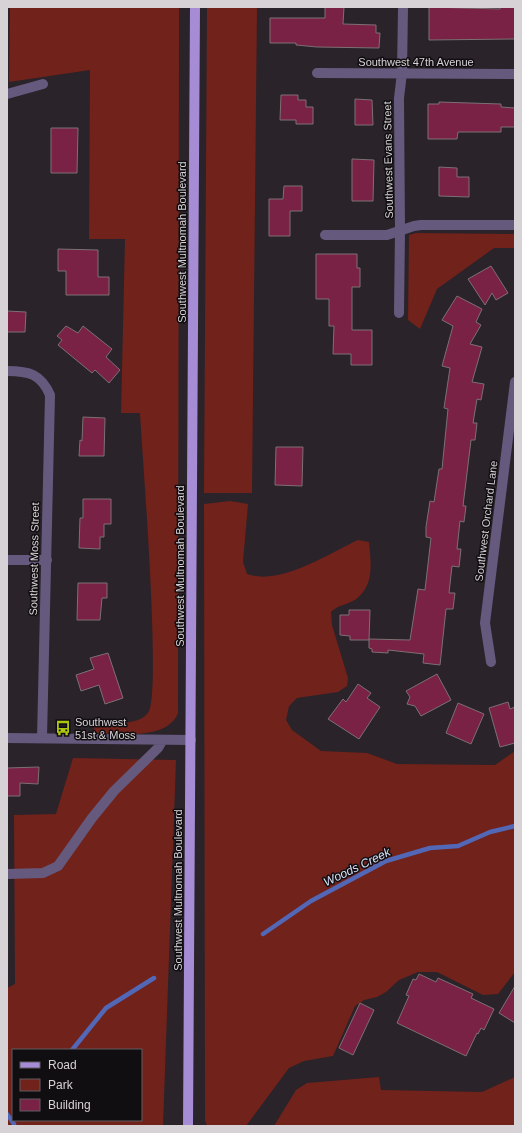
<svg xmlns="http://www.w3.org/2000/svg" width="522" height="1133" font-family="Helvetica,sans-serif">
<rect width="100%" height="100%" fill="#2a232a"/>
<path fill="#71221a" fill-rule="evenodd" d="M10,7H179L178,713C167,741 119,733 95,733L93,722C108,722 137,727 148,713C162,696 142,452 140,413H121L125,239H89L90,70L9,82Z
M207,7H257L252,493H204Z
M416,233L515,234V248H494L437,289L420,329L408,320L409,235Z
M230,501L248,504L243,562L247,574C280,586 328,554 358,540L369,542C371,563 375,588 353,601C345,605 338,605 331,612L332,625L348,678L347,686L338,692L297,698L289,706L286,720L292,730L321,751L367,753L397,764L495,765L515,751V972L498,994L483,995L437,972H418L399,980L386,992L377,997L364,1000L355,1006L333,1056L304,1061L289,1068L246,1126H207L205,1120L204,504Z
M73,758L176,760L163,1126H7V988L15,984L14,815L56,814ZM13,1050H141V1120H13Z
M379,1077L381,1090L482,1092L515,1077V1126H274L296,1090L307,1083Z"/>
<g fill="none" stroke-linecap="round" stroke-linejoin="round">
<path stroke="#5268b7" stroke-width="4.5" d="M263,934L311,901L386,861L430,848L458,846L490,832L515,826
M72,1050L106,1008L154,978
M7,1114L14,1124"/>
</g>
<path fill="#7a2146" stroke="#7c7073" d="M325,7H344L343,24L376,25V33H380L379,48L317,47L296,45V43H270V18H325Z
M429,7L500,9V7H515V39L429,40Z
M281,95H298V100H306V107H313V124H296V120H280Z
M355,99L372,100L373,125H355Z
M439,102L501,104V107L515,108V127H501V132H458L457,139H428V104H439Z
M51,128H78L77,173H51Z
M352,159L374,160L373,201H352Z
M439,167L457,168V177H469V197L439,196Z
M284,186H302V211H290V236H269V199H283Z
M58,249L98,250V277H109V295H66V271H58Z
M316,254H357V268H360V287H352V330H372V365H351V354H333L334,326H329V299H316Z
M491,266L508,293L496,300L492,293L485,305L468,279Z
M457,296L482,309L476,322L481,325L470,344L482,347L472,382L484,384L481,400L477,399L473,423H477L475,440H471L463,506H466L464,522L460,521L457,549H461L459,567L452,566L449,593H455L453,609H446L440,665L423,663L424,654L388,650V653L372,652V649L369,648V639L410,640L418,589L425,590L431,538L426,537V527L430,501L434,502L439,469H442L448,409L444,408L450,368L442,366L453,326L442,320Z
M7,311L26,312L25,332H7Z
M66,326L78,333L83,326L112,349L106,357L120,370L109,383L95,370L92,373L58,345L62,340L57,336Z
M83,417L105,418L104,456H79L80,440L82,441Z
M276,447H303L302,486L275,485Z
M83,499H111V524H104V537H100V549L79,548L80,518H83Z
M78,583H107V598H102L100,620H77Z
M349,610H370L369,640H350V636L340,635V615H349Z
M108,653L123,698L105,704L99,685L81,691L76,675L94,669L90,658Z
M437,674L451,700L421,716L415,706L407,704L410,697L406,691Z
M358,684L371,693L367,698L380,707L359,739L328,719L343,699L346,702Z
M508,702L510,709L515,707V743L500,747L489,708Z
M458,703L484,714L471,744L446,733Z
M39,767L38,784L20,783V796H7V768Z
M419,974L436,982L438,978L473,994L471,998L494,1009L484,1030L481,1028L478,1034L477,1033L466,1056L397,1023L409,996L406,995L413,979L416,980Z
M515,986V1023L499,1013Z
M360,1003L374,1010L353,1055L339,1048Z"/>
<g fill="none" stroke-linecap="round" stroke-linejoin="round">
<path stroke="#655a7d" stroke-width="10" d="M317,73L515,74
M7,94L43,84
M325,235H387L414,226L421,225H515
M399,313L400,230L399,98L402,73L403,7
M7,371C29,371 41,374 50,395L42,738
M7,560H47
M491,662L485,623L515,382
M7,738L191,740
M7,874L43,873L58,866L92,818L114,791L158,748L162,741"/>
<path stroke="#a58cd4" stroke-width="10" d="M188,1126L195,7"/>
</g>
<defs>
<g id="bus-bare" transform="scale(1.2)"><path d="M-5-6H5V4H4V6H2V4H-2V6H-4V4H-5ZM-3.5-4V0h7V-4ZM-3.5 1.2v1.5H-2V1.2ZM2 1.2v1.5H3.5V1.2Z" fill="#adc60e" stroke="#110e11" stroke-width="2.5" paint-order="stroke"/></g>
</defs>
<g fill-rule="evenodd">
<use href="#bus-bare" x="63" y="728"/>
</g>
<g text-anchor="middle" stroke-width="3" stroke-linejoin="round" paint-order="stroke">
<g font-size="11" fill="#d7d2d6" stroke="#110e11">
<text x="416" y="66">Southwest 47th Avenue</text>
<text transform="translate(388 160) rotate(-91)" y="4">Southwest Evans Street</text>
<text transform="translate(182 242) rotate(-90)" y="4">Southwest Multnomah Boulevard</text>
<text transform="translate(486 521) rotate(-83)" y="4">Southwest Orchard Lane</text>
<text transform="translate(34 559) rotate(-89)" y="4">Southwest Moss Street</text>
<text transform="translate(180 566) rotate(-90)" y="4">Southwest Multnomah Boulevard</text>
<text transform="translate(178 890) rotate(-90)" y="4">Southwest Multnomah Boulevard</text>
</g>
<g font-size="11" fill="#d7d2d6" stroke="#110e11" text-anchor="start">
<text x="75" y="726">Southwest<tspan x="75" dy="13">51st &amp; Moss</tspan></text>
</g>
<g font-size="12" font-style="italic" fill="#dae1f8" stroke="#110e11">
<text transform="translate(357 867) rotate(-26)" y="4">Woods Creek</text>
</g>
</g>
<rect width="522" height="1133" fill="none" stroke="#d7d2d6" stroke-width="16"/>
<rect x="12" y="1049" width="130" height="72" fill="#110e11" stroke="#605c60"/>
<rect x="20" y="1062" width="20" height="6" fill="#a58cd4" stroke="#605c60"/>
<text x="48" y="1069" font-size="12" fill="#d7d2d6">Road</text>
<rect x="20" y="1079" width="20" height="12" fill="#71221a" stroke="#605c60"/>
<text x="48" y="1089" font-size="12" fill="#d7d2d6">Park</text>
<rect x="20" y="1099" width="20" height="12" fill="#7a2146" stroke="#605c60"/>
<text x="48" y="1109" font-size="12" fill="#d7d2d6">Building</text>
</svg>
